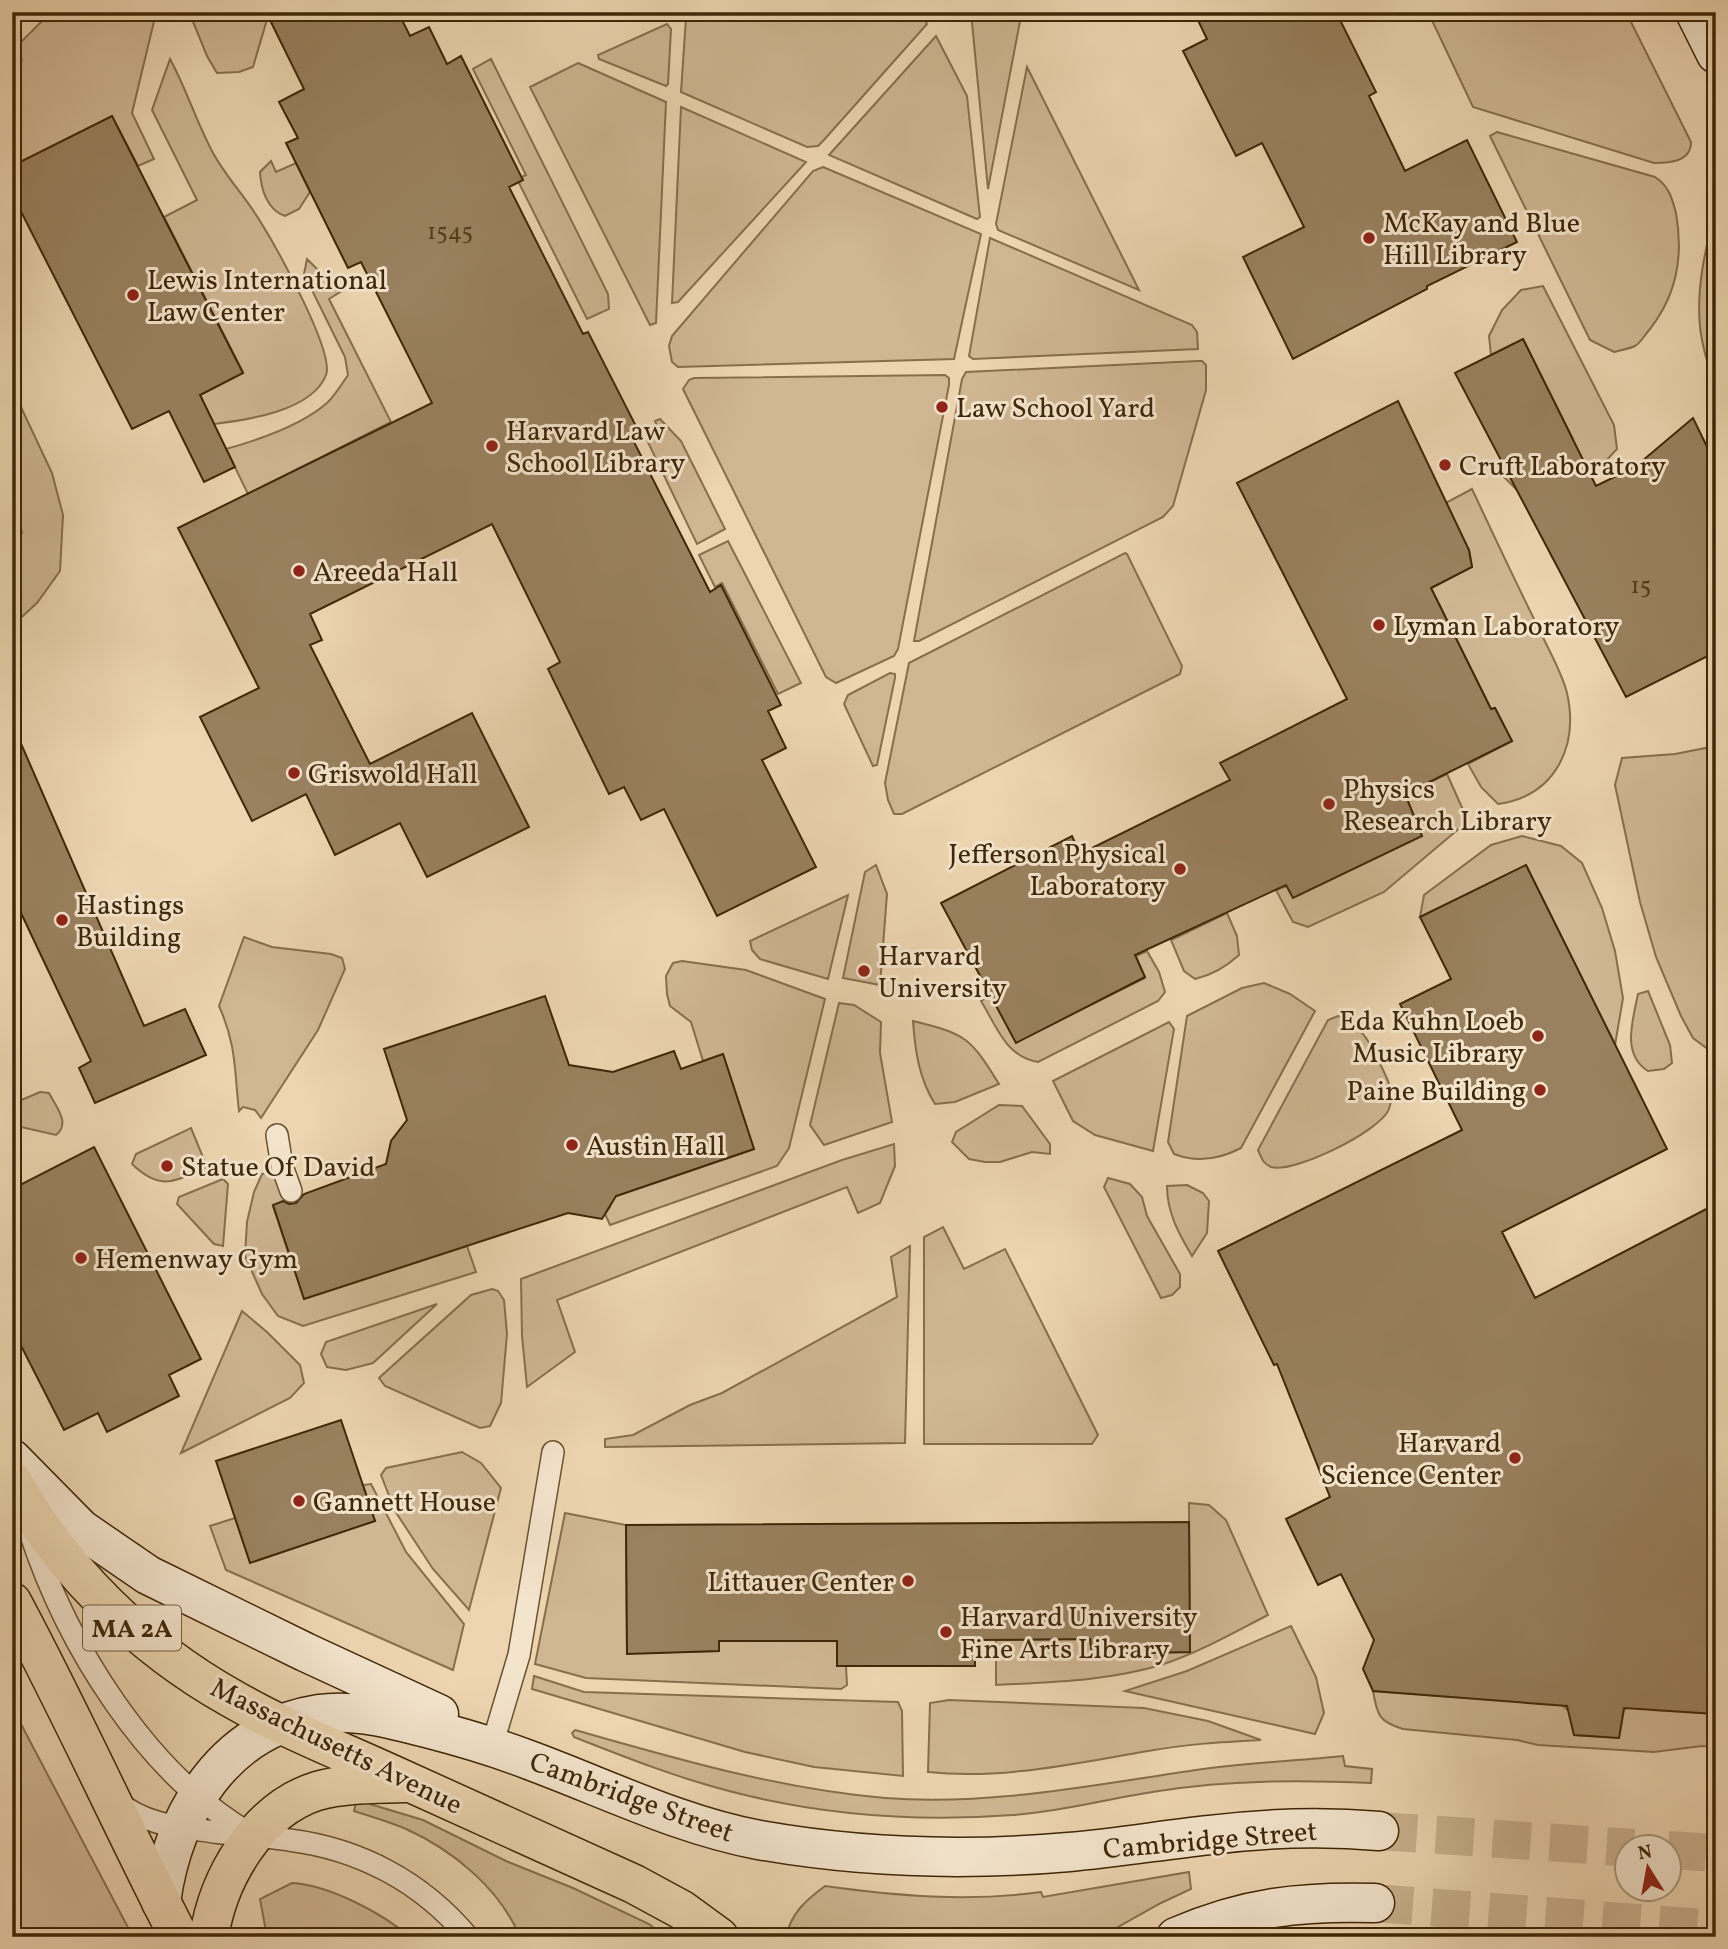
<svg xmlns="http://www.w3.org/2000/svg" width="1728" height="1949" font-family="Vollkorn,serif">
<rect width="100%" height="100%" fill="#ecd5b0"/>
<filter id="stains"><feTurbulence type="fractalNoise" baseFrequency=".00286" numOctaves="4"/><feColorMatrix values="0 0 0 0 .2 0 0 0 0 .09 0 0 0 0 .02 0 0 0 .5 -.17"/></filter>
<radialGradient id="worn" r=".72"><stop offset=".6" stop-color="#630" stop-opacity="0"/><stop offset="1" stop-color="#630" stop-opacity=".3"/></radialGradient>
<path fill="#cfb793" stroke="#876f4d" stroke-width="2" d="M51,12L156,13L132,113L154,159L138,166L112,116L12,166V70L22,60L14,49Z
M189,12H266L268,16L253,67L239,72L217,73L207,56Z
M698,12H921L927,24L823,141L818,146L807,147L681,92L686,18Z
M971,12H1020L1021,16L988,189Z
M1428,12H1626L1691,142C1691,162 1669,163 1654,163L1473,107Z
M667,24L671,29L668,84L666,86L599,59L598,55Z
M936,36L967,96L980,217L977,219L829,155Z
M170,59C186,88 196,121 212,151C225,176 245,196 260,221C275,245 335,352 326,375C312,411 247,420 214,424L200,395L243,372L164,217L197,200L152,110Z
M491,59L608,294L609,309L587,319L517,179L526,175L473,69Z
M578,63L666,102L656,323L650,325L530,87Z
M1027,67L1139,290L998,230L996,224Z
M681,107L806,162L678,302L672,303Z
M1497,132L1655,177C1669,186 1672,198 1676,213C1684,259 1676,298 1646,334C1643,338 1639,344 1635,346C1629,349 1620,350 1614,352L1590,340L1490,136Z
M271,161L276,172L296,163L310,192L299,209L285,216C267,210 261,189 260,172Z
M823,167L981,234L954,359L678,367L672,362L669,346L672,336L813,171Z
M1716,207V391C1710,371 1702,348 1700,327C1696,286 1706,247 1716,207Z
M990,238L1192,325L1197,332L1198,349L973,359L969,356Z
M307,259L340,292L329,299L391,422L248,494L226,449C258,440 303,425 328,402C335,395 342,384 348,375L345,357L304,274Z
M1543,286L1614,425L1617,449L1604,463L1551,492L1517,490L1501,474L1573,439L1523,339L1491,355L1489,336L1502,310L1521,290Z
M1198,361H1202L1206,365V390L1173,506L1163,517L919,641H914L962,379L966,372Z
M945,375L949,378V385L898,649L894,656L836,683L826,677L683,389L689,380L694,378Z
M12,388L52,473L63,515L60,571L37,603L13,625L20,603L12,597V537L22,533L19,520H12Z
M660,419L681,441L725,529L697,544L644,434L658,428L655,421Z
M1472,489C1494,536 1516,583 1539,629C1548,649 1562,672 1567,693C1579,747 1555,796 1498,804L1481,787L1468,764L1512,741L1495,708L1491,709L1431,588L1472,567L1469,550L1438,507Z
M728,541L801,683L778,694L722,583L715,587L699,555Z
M1125,553L1127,554L1182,666L1180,674L902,814H894L888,800L885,783L909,663Z
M890,673L895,674V678L877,765L873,766L844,704L848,695Z
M1716,746V1055L1693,1038L1681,1016L1656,957L1640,902L1615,785L1622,758L1675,754Z
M1447,774L1468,821L1384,892L1308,927L1293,922L1276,890L1422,836L1405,794Z
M1522,836L1561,846L1582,863L1602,908L1615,951L1623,998L1615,1045L1526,865L1420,917L1424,895L1491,845Z
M876,865L887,894L880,985L843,978L865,872Z
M848,895L828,979L760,959L752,950L750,941Z
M1227,913L1237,936L1239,955C1226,967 1212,975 1195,979L1184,971L1171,940Z
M244,937L272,947L331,954L342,958L345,969L318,1030L261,1118L255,1110L243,1107L239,1111C234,1068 237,1047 219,1006Z
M1147,951L1159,972L1165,992L1158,1001L1038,1062C1006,1057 997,1027 981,1001L991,995L1016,1042L1145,978L1136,956Z
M682,961L746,970L825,999L789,1148L777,1166L610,1225L605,1214L610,1207L611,1198L754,1149L723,1054L703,1061L691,1022L670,1006L667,994L666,976L673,963Z
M1264,983L1290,994L1315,1011L1241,1148C1220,1159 1197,1163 1174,1154L1168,1142L1187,1016L1242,988Z
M1648,991L1670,1045L1672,1063L1664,1069L1648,1071C1621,1054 1633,1020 1638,994Z
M839,1003L854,1005L881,1022L880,1053L892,1122L824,1145L810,1125Z
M1338,1016C1359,1025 1368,1038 1377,1058C1385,1074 1396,1091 1389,1109C1381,1131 1293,1174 1271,1167C1263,1164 1261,1157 1258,1150L1328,1020Z
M913,1021C966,1034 970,1037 999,1084L955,1102L935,1104C919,1079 915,1050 913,1021Z
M1169,1022L1174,1029L1153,1151L1095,1135L1073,1121L1053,1081Z
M40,1092L49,1093C56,1107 71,1123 56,1135L12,1125V1104Z
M999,1105L1022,1106L1050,1144V1154L1032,1152L1000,1162H985L969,1159L952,1142L956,1132Z
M191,1128L207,1167C175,1181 161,1192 132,1164L136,1154Z
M894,1144L895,1166L880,1203L858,1213L847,1187L557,1300L575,1352L527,1387L522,1336L521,1279L842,1160Z
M273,1171L288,1199L273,1206L304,1299L467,1246L476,1272L303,1326L278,1316L262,1294L245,1256L247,1222L254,1192L262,1174Z
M1108,1178L1130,1184L1142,1197L1147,1216L1180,1274V1287L1172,1295L1161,1298L1104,1187Z
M223,1179L228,1184L223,1246L214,1244L177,1204L179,1197Z
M1187,1185L1203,1193L1209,1201L1207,1233L1192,1256C1179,1234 1167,1213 1167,1186Z
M943,1227L964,1269L1005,1249L1098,1435L1092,1444H924V1237Z
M910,1246L905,1443L605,1447V1439L633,1435L690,1405L722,1393L897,1297L891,1257Z
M492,1289L498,1291L504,1300L507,1334L501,1403L490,1426L480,1428L385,1386L379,1378L471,1295Z
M437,1304L373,1363L346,1370L327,1367L321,1354L326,1342Z
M242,1311L267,1332L300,1365L304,1383L290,1398L181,1453Z
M462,1452L481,1463L501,1488L469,1610L433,1569L395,1511L381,1475L386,1468Z
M371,1484L406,1552L464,1624L453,1670L226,1570L210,1526L235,1518L375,1521L363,1485Z
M1189,1503L1209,1505L1226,1520L1268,1615C1233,1633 1198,1653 1161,1665C1107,1681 1052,1682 996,1685V1640L1090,1639L1092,1654L1190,1652Z
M565,1513L626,1525L627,1653L719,1651V1641H837V1665L846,1666L847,1685L841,1689L586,1678L535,1664Z
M1291,1626L1316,1677L1324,1713L1315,1734L1125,1691L1187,1671Z
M534,1676L584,1692L898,1702L902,1711L903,1776L814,1767L745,1752L532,1689Z
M1373,1691L1548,1704L1549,1694L1569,1711L1574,1735L1619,1738L1624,1709L1649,1702L1652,1710L1716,1714V1747L1702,1746L1654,1752L1538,1745L1517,1740L1403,1729C1379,1722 1377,1715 1373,1691Z
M949,1700L1144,1708L1208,1721L1261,1740C1223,1742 1186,1744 1148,1751C1076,1763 1002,1780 928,1772L930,1703Z
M12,1707L133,1937H12Z
M575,1730C677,1759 779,1789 885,1798C990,1806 1093,1785 1196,1770C1245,1763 1294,1761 1343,1756L1345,1766L1372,1769L1371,1783C1300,1780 1229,1780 1159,1791C1110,1798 1062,1812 1013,1815C919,1822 820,1815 729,1791C675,1777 625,1757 574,1737L572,1733Z
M363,1802L423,1820L506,1861L573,1888L649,1924L666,1937H520C500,1889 453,1850 406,1829C390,1822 372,1817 354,1811L356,1803Z
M1189,1872L1191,1889L1161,1903L1100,1937H786C791,1913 806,1900 825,1886C897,1896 968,1902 1041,1892L1043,1897Z
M292,1883C329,1885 382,1913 410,1937H267L260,1899Z"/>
<path fill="#99815f" stroke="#3f2707" stroke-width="2" d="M266,12H398L410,36L429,27L447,64L461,56L523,180L509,187L583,334L588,332L642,438L634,442L710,592L721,585L781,705L768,711L786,748L762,760L816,867L717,916L664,809L641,820L624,787L609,794L548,669L560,662L492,524L310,614L322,640L310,645L370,764L472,713L529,827L427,877L400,823L335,855L306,794L252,821L200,717L259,688L178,528L432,403L361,262L348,268L286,143L298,138L279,102L304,89Z
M1194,12H1336L1376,92L1369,96L1405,171L1467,140L1517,242L1427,286V289L1293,359L1243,257L1304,227L1262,143L1236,156L1183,51L1207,39Z
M112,116L243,373L200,395L235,467L204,482L169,411L132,429L12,194V166Z
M1523,339L1596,486L1635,467L1693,418L1716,465V652L1626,697L1455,373Z
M1398,401L1469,550L1472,567L1431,588L1491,709L1495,708L1512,741L1405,794L1422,836L1293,898L1286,885L1135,955L1145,977L1016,1043L941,903L1072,836L1080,854L1230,780L1220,763L1347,699L1237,483Z
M12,723L144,1026L185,1009L206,1055L95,1103L79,1068L91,1061L12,894Z
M1526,865L1667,1149L1502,1232L1535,1298L1716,1204V1714L1624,1708L1619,1738L1574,1735L1567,1706L1373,1691L1363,1669L1374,1640L1341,1574L1318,1585L1286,1519L1330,1497L1277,1364L1274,1365L1218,1251L1462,1130L1400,1004L1451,979L1420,917Z
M545,996L569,1065L613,1072L674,1051L681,1069L723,1054L754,1149L616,1196L602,1219L568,1213L304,1299L273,1205L283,1201L289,1204L296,1203L304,1194L386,1164L391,1141L407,1120L384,1049Z
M94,1147L201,1359L169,1375L179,1396L107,1432L98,1413L64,1430L12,1328V1189Z
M341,1420L375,1521L250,1563L216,1461Z
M1189,1522L1190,1652L1092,1654L1090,1639L975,1640V1666H837V1641H719V1651L627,1654L626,1525Z"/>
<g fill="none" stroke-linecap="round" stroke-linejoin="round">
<path stroke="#c9b28e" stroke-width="38" stroke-dasharray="38 19" stroke-linecap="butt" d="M1379,1831L1634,1848
M1668,1850L1716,1853
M1375,1903L1716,1929"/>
<g stroke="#6a5231" stroke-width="24">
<path id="lane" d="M277,1135L282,1166L291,1191
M29,1529C66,1644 147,1776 254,1836
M494,1739L519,1655L553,1452
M118,1802C145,1825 180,1827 214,1832C239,1835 264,1836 289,1840C360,1849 422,1882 468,1937"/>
</g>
<g stroke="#3f2707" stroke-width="41">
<path id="secondary" d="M1695,12L1716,54
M12,1459L81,1529L148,1575L305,1652L439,1714
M161,1902C173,1813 224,1729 319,1714C354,1709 392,1719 426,1728C461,1737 495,1747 529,1760C605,1788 679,1825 759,1840C861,1858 965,1861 1069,1852C1116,1848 1163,1840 1210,1835C1266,1828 1322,1826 1379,1831
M1176,1937C1245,1907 1301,1901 1375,1903"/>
</g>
<g stroke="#3f2707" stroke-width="41">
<path id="primary" d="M12,1480C61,1570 142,1648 231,1698C281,1727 336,1749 389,1773C470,1810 552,1847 634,1884L682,1910L719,1937
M12,1602C71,1712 122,1826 179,1937
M209,1937C218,1878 257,1810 317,1791C345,1783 376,1784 404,1783"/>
</g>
<use href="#lane" stroke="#f3e4cc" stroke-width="21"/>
<use href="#secondary" stroke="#f3e4cc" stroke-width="38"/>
<use href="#primary" stroke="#ecd5b0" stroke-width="38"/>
</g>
<g fill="#8f2418" stroke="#f3e4cc" stroke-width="2.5">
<circle cx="1369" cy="238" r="7"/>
<circle cx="133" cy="295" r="7"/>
<circle cx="942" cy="407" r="7"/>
<circle cx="492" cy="446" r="7"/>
<circle cx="1445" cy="465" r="7"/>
<circle cx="299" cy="571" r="7"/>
<circle cx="1379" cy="625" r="7"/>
<circle cx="294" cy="773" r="7"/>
<circle cx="1329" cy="804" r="7"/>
<circle cx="1180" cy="869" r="7"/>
<circle cx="62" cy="920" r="7"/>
<circle cx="864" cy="971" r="7"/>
<circle cx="1538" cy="1036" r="7"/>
<circle cx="1540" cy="1090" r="7"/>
<circle cx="572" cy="1145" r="7"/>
<circle cx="167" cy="1166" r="7"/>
<circle cx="81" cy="1258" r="7"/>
<circle cx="1515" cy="1458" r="7"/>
<circle cx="299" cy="1501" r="7"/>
<circle cx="908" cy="1581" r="7"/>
<circle cx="946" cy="1632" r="7"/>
</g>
<g text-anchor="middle" stroke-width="6" stroke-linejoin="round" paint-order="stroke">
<g font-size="24" fill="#563e1d">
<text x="450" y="239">1545</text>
<text x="1641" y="593">15</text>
</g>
<rect fill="#f3e4cc" stroke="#756042" stroke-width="2" x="83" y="1605.5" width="98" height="45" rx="5"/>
<g font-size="26" font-weight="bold" fill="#3f2707">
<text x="132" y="1637">MA 2A</text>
</g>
<g font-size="28" fill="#3f2707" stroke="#f3e4cc" text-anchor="start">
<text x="1383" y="232">McKay and Blue<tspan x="1383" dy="32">Hill Library</tspan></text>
<text x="147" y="289">Lewis International<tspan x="147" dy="32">Law Center</tspan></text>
<text x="956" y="417">Law School Yard</text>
<text x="506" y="440">Harvard Law<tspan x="506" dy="32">School Library</tspan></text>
<text x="1459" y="475">Cruft Laboratory</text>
<text x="313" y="581">Areeda Hall</text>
<text x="1393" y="635">Lyman Laboratory</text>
<text x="308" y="783">Griswold Hall</text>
<text x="1343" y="798">Physics<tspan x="1343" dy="32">Research Library</tspan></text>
<text x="1166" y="863" text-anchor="end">Jefferson Physical<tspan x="1166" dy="32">Laboratory</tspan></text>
<text x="76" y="914">Hastings<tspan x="76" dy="32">Building</tspan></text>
<text x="878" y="965">Harvard<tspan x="878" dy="32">University</tspan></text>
<text x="1524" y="1030" text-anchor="end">Eda Kuhn Loeb<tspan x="1524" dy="32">Music Library</tspan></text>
<text x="1526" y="1100" text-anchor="end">Paine Building</text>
<text x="586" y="1155">Austin Hall</text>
<text x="181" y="1176">Statue Of David</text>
<text x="95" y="1268">Hemenway Gym</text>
<text x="1501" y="1452" text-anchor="end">Harvard<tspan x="1501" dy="32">Science Center</tspan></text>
<text x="313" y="1511">Gannett House</text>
<text x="894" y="1591" text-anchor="end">Littauer Center</text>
<text x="960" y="1626">Harvard University<tspan x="960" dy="32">Fine Arts Library</tspan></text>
</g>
<g font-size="28" fill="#3f2707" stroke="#f3e4cc">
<text transform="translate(337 1745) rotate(26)" y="10">Massachusetts Avenue</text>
<text transform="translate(632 1796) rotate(20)" y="10">Cambridge Street</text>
<text transform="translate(1210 1839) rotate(-5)" y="10">Cambridge Street</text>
</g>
</g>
<rect width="1728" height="1949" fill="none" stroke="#ecd5b0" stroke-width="42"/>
<rect x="14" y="14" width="1700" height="1921" fill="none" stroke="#3f2707" stroke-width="3.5"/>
<rect x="21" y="21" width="1686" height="1907" fill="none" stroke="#3f2707" stroke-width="2"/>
<g transform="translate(1648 1868) rotate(349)"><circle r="33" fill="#f3e4cc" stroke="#ab987d" stroke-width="2"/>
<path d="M0-5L12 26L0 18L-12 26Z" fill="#8f2418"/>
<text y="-10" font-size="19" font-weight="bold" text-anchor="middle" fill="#3f2707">N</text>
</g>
<rect width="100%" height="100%" filter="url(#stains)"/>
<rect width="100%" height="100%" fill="url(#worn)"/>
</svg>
